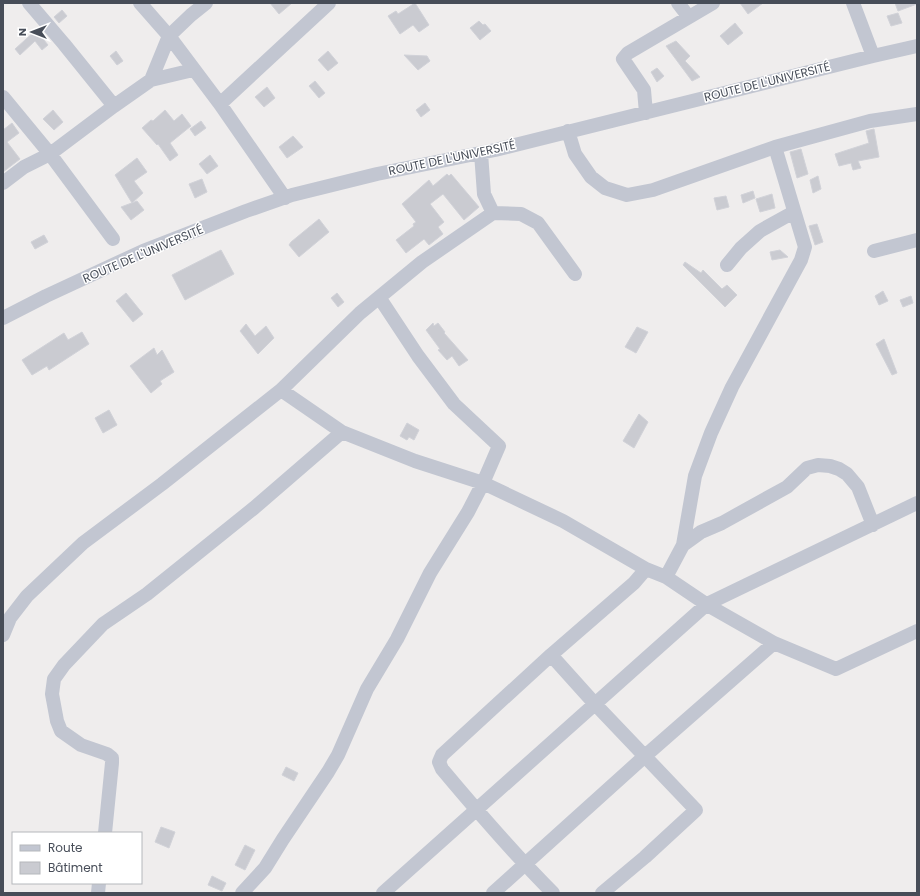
<svg xmlns="http://www.w3.org/2000/svg" width="920" height="896" font-family="Poppins,sans-serif">
<rect width="100%" height="100%" fill="#efeded"/>
<path fill="#cacbd1" stroke="#d1d2d8" d="M270,3H292L279,14Z
M415,3L429,25L419,32L413,25L400,34L388,16L396,11L398,14Z
M740,3H763L748,14Z
M895,3H917V4L898,11Z
M62,10L67,16L59,23L54,17Z
M898,13L902,23L891,26L887,16Z
M479,21L483,25L485,24L491,31L480,40L470,28Z
M735,23L743,33L728,45L720,36Z
M36,30L48,45L42,50L35,41L20,55L15,49Z
M676,41L690,56L685,61L700,77L692,81L666,46Z
M116,51L123,61L117,65L110,56Z
M328,51L338,63L328,71L318,60Z
M404,55L427,56L430,61L418,70Z
M657,68L664,76L657,82L651,72Z
M315,81L325,93L319,98L309,86Z
M267,87L275,98L264,107L255,97Z
M425,103L430,110L421,117L416,110Z
M53,110L63,122L54,130L43,119Z
M165,110L174,121L182,114L191,126L170,143L178,155L170,161L158,144L157,145L142,128L151,120L153,121Z
M201,121L206,128L195,136L190,129Z
M12,123L19,133L7,142L20,159L3,172V130Z
M874,129L879,157L858,161L861,168L853,170L851,163L839,166L835,154L869,143L866,131Z
M293,136L303,147L287,158L279,147Z
M801,149L808,174L797,178L790,152Z
M210,155L218,166L207,174L199,164Z
M137,158L147,172L134,181L143,193L132,203L115,175Z
M447,174L449,176L451,174L479,207L464,220L443,194L430,204L444,222L438,227L443,234L429,245L424,239L406,253L396,240L414,226L413,224L416,222L402,204L429,180L433,186Z
M818,176L821,189L813,193L810,180Z
M202,179L207,192L195,198L189,184Z
M753,191L755,198L743,203L741,195Z
M772,194L775,208L760,212L756,199Z
M726,196L729,207L717,210L714,198Z
M137,201L144,210L131,220L121,207Z
M319,219L329,232L299,257L289,245L291,242Z
M817,224L823,242L815,245L809,226Z
M44,235L48,242L35,249L31,242Z
M221,250L234,274L185,300L172,275Z
M780,250L788,257L772,260L770,252Z
M685,262L701,273L703,270L722,289L727,285L737,295L725,307L683,265Z
M883,291L888,301L879,305L875,296Z
M126,293L143,314L133,322L116,301Z
M337,293L344,302L338,307L331,298Z
M911,296L913,303L903,307L900,300Z
M433,323L434,326L438,323L445,332L444,333L468,360L459,366L452,356L447,360L438,350L440,349L426,330Z
M246,324L255,336L266,326L274,338L258,354L240,331Z
M637,327L648,332L636,353L625,347Z
M82,332L89,344L49,370L47,366L32,375L22,360L64,333L68,340Z
M884,339L897,373L892,375L876,344Z
M154,348L157,355L162,350L174,372L160,381L162,384L151,393L130,366Z
M109,410L117,425L103,433L95,418Z
M639,414L648,422L634,448L623,441Z
M407,423L419,430L414,440L409,437L407,440L400,436Z
M286,767L298,773L294,781L282,775Z
M161,827L175,832L169,848L155,842Z
M245,845L255,850L245,870L235,865Z
M212,876L226,883L222,891L208,885Z"/>
<g fill="none" stroke-linecap="round" stroke-linejoin="round">
<path stroke="#c2c6d1" stroke-width="14" d="M29,3L64,44L114,106
M206,3L191,15L169,36L220,104L285,198
M678,3L688,16
M853,3L873,56
M151,80L193,70
M3,97L50,154L113,239
M220,104L329,3
M646,113L644,90L623,59L628,53L713,3
M568,131L575,154L591,177L605,188L627,195L653,190L775,147L870,121L917,114
M481,153L484,194L493,213
M3,183L24,167L50,154L114,106L151,80L169,36L140,3
M874,251L917,240
M727,265L741,248L760,231L794,212
M3,318L46,296L143,251L246,211L292,195L377,174L495,150L873,56L917,46
M281,390L342,432L415,461L483,483L563,521L646,569L666,577L709,606L774,643L836,669L917,631
M683,545L701,532L722,523L787,487L807,468L818,465L830,466L839,469L847,474L858,487L873,525
M666,577L683,545L695,476L711,433L732,387L801,260L805,247L775,147
M3,635L10,618L27,596L83,543L162,484L281,390L360,313L422,262L493,213L521,214L538,223L575,274
M551,655L595,704L696,810L645,857L602,893
M105,833L112,763V758L107,754L81,745L61,731L57,721L52,694L54,679L64,665L103,624L147,594L254,508L342,432
M98,893L99,883
M242,893L265,868L283,839L328,772L338,755L367,689L397,639L430,573L468,512L483,483L499,446L454,404L418,356L379,297
M383,893L707,604L917,503
M493,893L645,756L774,643
M553,893C514,854 478,812 442,769L439,762L442,755L551,655L634,583L646,569"/>
</g>
<g text-anchor="middle" stroke-width="3" stroke-linejoin="round" paint-order="stroke">
<g font-size="12" fill="#474d58" stroke="#fff">
<text transform="translate(767 82) rotate(-14)" y="4">ROUTE DE L'UNIVERSITÉ</text>
<text transform="translate(452 158) rotate(-12)" y="4">ROUTE DE L'UNIVERSITÉ</text>
<text transform="translate(143 254) rotate(-23)" y="4">ROUTE DE L'UNIVERSITÉ</text>
</g>
</g>
<rect width="920" height="896" fill="none" stroke="#474d58" stroke-width="8"/>
<rect x="12" y="832" width="130" height="52" fill="#ffffff" stroke="#b5b8bc"/>
<rect x="20" y="845" width="20" height="6" fill="#c2c6d1" stroke="#b5b8bc"/>
<text x="48" y="852" font-size="12" fill="#474d58">Route</text>
<rect x="20" y="862" width="20" height="12" fill="#cacbd1" stroke="#b5b8bc"/>
<text x="48" y="872" font-size="12" fill="#474d58">Bâtiment</text>
<g transform="translate(32 32) rotate(270)" stroke="#ffffff" stroke-width="3" paint-order="stroke">
<path d="M0-3L7 15L0 10L-7 15Z" fill="#474d58"/>
<text y="-6" font-size="11" font-weight="bold" text-anchor="middle" fill="#474d58">N</text>
</g>
</svg>
